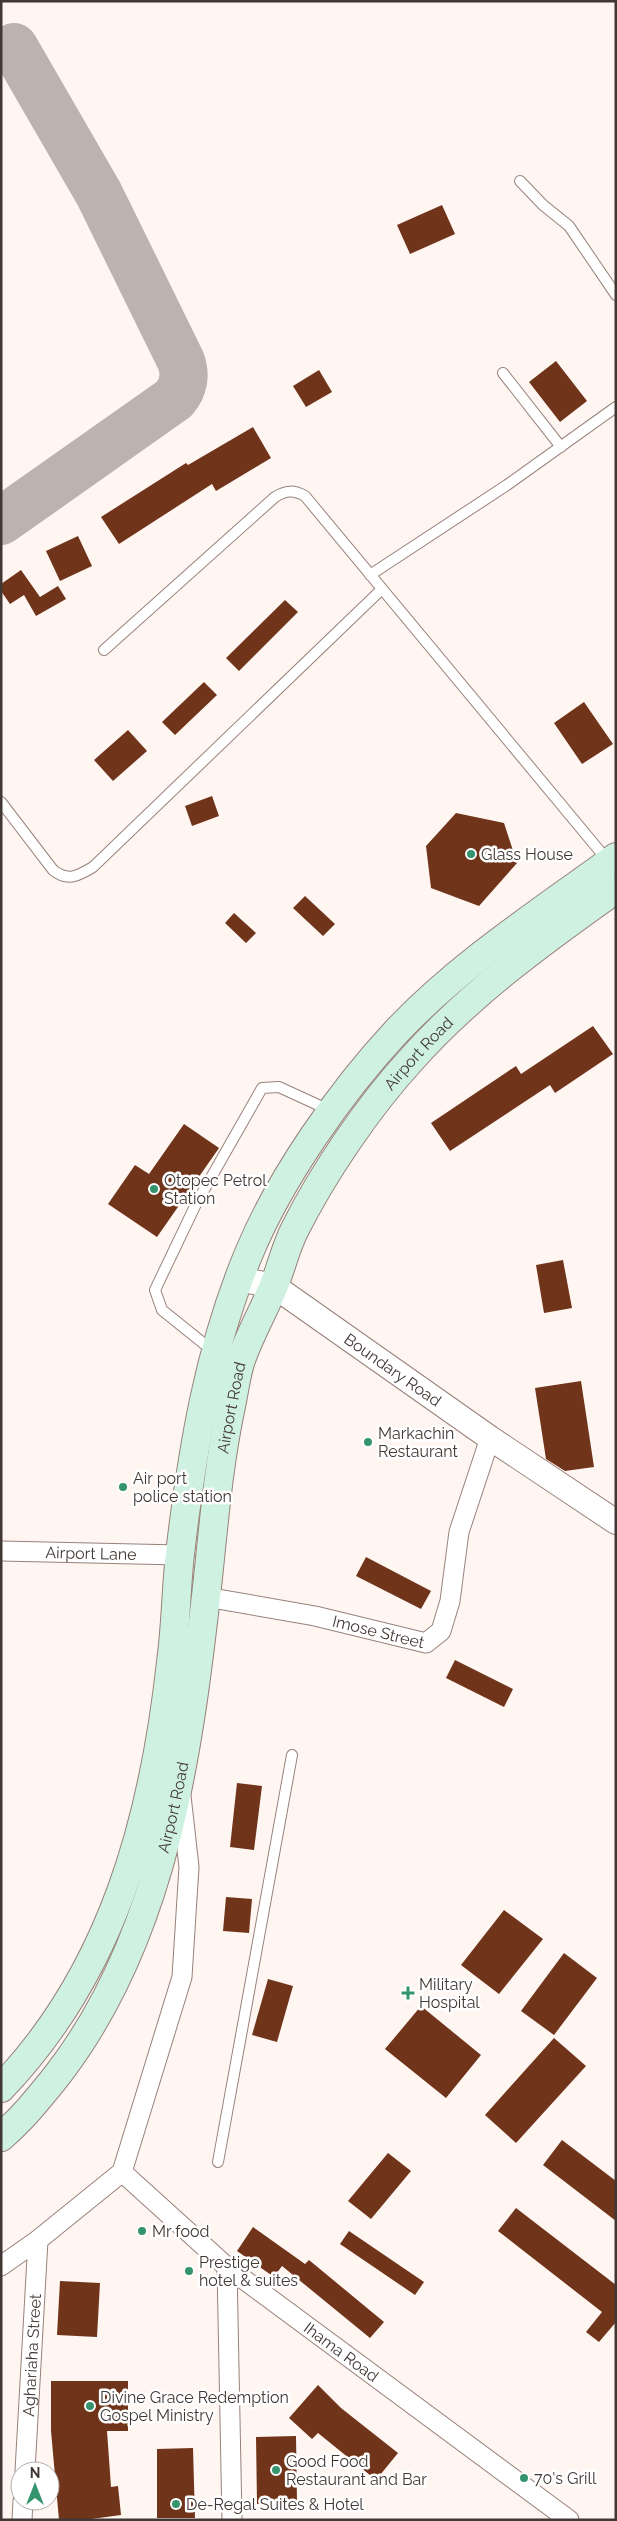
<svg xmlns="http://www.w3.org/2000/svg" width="617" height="2521" font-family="Raleway,sans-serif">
<rect width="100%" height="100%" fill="#fff5f1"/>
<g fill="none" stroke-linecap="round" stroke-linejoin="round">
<path stroke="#bcb2ae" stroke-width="48" d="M1,521L174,399C184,388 186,375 181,361L99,194L14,47"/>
</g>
<path fill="#70341b" d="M442,205L455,234L410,254L397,225Z
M556,361L587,401L560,422L529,382Z
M319,370L332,392L306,407L293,386Z
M253,427L271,458L216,491L212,484L119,544L101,517L186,463L188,465Z
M78,536L92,566L60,581L46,551Z
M21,570L40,597L58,586L66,599L36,616L24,595L10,604L1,591V584Z
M285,600L298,612L239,671L226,658Z
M204,682L217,695L175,735L162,722Z
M584,702L613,744L582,764L554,723Z
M128,730L147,751L113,781L94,760Z
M212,796L219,816L192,826L185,806Z
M456,813L504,823L517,863L479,906L431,888L426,846Z
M305,896L335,924L323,936L293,908Z
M234,913L256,933L246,943L225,923Z
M593,1026L613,1054L555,1093L550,1085L450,1151L431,1123L516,1066L521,1074Z
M184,1124L219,1148L157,1237L108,1204L135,1165L149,1174Z
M563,1260L572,1308L544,1313L536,1265Z
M581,1381L594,1467L565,1471L546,1459L535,1388Z
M366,1557L431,1591L421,1609L356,1576Z
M455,1660L513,1689L504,1707L446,1678Z
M237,1783L262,1786L254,1850L230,1847Z
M226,1897L252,1899L249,1933L223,1931Z
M504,1910L543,1939L499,1994L461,1965Z
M564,1953L597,1978L554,2035L521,2011Z
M268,1979L293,1986L277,2042L252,2035Z
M421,2006L481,2055L446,2098L385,2049Z
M554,2038L586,2066L516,2143L485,2115Z
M562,2140L616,2181V2221L543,2165Z
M388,2153L411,2171L371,2219L348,2201Z
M516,2208L616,2285V2322L599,2342L586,2332L602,2312L498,2231Z
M253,2227L305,2264L309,2260L384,2322L370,2338L282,2266L274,2277L237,2251Z
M349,2231L424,2282L415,2295L340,2244Z
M60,2281L100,2283L97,2337L57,2335Z
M51,2381H128V2431H107L111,2487L118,2486L121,2515L84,2520H59L51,2431Z
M318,2385L341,2408L398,2453L376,2480L318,2433L312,2439L289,2418Z
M296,2436L297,2503L257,2504L256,2437Z
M193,2448L195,2518H157V2449Z"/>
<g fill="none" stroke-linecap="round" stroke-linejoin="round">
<g stroke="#98827a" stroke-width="12">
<path id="service" d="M520,181L543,205L569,226L616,295
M503,373L561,447
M370,575L507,485L616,407
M104,650L275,497C286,490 294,490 305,496L608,861
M1,802L53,870C68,882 78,876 93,867L382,589
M213,1351L162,1310L155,1290L196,1204L262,1088L279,1087L329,1110
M218,2162L292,1755"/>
</g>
<g stroke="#98827a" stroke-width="21">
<g id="minor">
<path id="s1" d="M1,1551L180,1555"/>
<path id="s2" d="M206,1597L315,1616L426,1643L441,1631L450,1601L459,1532L490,1438"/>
<path id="s3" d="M122,2172L227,2267L569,2520"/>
<path d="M1,2266L38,2240L122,2172L182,1977L189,1867L181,1796"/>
<path d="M227,2267L232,2520"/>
<path id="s4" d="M25,2471L38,2240"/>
<path d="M22,2520L23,2501"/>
</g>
</g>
<g stroke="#98827a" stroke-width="26">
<g id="tertiary">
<path id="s5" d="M239,1279L274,1286L490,1438L616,1522"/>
</g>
</g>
<g stroke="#98827a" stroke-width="30">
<g id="secondary">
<path d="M1,2088C113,1972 154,1818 171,1662C176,1626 176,1590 180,1554C192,1451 209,1348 249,1253C280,1178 341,1091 396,1032C460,964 541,912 616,857"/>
<path id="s6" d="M1,2137C22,2119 38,2099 55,2078C165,1938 189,1750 208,1578C214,1520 219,1462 231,1406C234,1392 236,1376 240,1363C248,1338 262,1314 272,1290C281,1270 285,1248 295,1229C323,1173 368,1107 410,1061C468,995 544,940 616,889"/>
</g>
</g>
<use href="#service" stroke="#fff" stroke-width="10"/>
<use href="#minor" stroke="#fff" stroke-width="19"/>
<use href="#tertiary" stroke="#fff" stroke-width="24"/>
<use href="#secondary" stroke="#cef1e2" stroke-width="28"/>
</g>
<g fill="#34946d" stroke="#fff" stroke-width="2">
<circle cx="471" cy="854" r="5"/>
<circle cx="154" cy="1189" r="5"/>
<circle cx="368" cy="1442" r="5"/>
<circle cx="123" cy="1487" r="5"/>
<path d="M405.5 1985.5h5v5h5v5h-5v5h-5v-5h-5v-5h5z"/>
<circle cx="142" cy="2231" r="5"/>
<circle cx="189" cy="2271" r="5"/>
<circle cx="90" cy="2406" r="5"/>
<circle cx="276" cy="2470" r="5"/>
<circle cx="524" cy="2478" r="5"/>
<circle cx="176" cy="2504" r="5"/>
</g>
<g text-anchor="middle" stroke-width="5" stroke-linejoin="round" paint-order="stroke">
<g font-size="16" fill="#413835" stroke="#fff" text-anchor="start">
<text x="481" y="860">Glass House</text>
<text x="164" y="1186">Otopec Petrol<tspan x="164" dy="18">Station</tspan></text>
<text x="378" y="1439">Markachin<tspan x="378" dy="18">Restaurant</tspan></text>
<text x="133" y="1484">Air port<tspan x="133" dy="18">police station</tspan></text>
<text x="419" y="1990">Military<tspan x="419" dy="18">Hospital</tspan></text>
<text x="152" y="2237">Mr food</text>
<text x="199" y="2268">Prestige<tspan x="199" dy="18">hotel &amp; suites</tspan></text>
<text x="100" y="2403">Divine Grace Redemption<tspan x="100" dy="18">Gospel Ministry</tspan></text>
<text x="286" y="2467">Good Food<tspan x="286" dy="18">Restaurant and Bar</tspan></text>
<text x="534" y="2484">70's Grill</text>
<text x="186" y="2510">De-Regal Suites &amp; Hotel</text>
</g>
<g font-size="16" fill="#413835" stroke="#fff">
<text dy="6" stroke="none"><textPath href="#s6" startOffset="1188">Airport Road</textPath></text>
<text dy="6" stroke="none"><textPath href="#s5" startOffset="181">Boundary Road</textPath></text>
<text dy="6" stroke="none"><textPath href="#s6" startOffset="782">Airport Road</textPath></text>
<text dy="6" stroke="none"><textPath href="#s1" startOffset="90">Airport Lane</textPath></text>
<text dy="6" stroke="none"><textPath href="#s2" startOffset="176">Imose Street</textPath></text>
<text dy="6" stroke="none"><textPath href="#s6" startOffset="378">Airport Road</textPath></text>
<text dy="6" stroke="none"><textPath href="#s3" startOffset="284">Ihama Road</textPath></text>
<text dy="6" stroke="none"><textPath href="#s4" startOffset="116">Aghariaha Street</textPath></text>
</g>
</g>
<rect width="617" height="2521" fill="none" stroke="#413835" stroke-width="5"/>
<g transform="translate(35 2486)"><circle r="24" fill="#ffffff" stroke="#b3afae"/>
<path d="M0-4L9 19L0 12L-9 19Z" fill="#34946d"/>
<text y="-8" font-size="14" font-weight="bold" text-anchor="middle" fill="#413835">N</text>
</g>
</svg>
